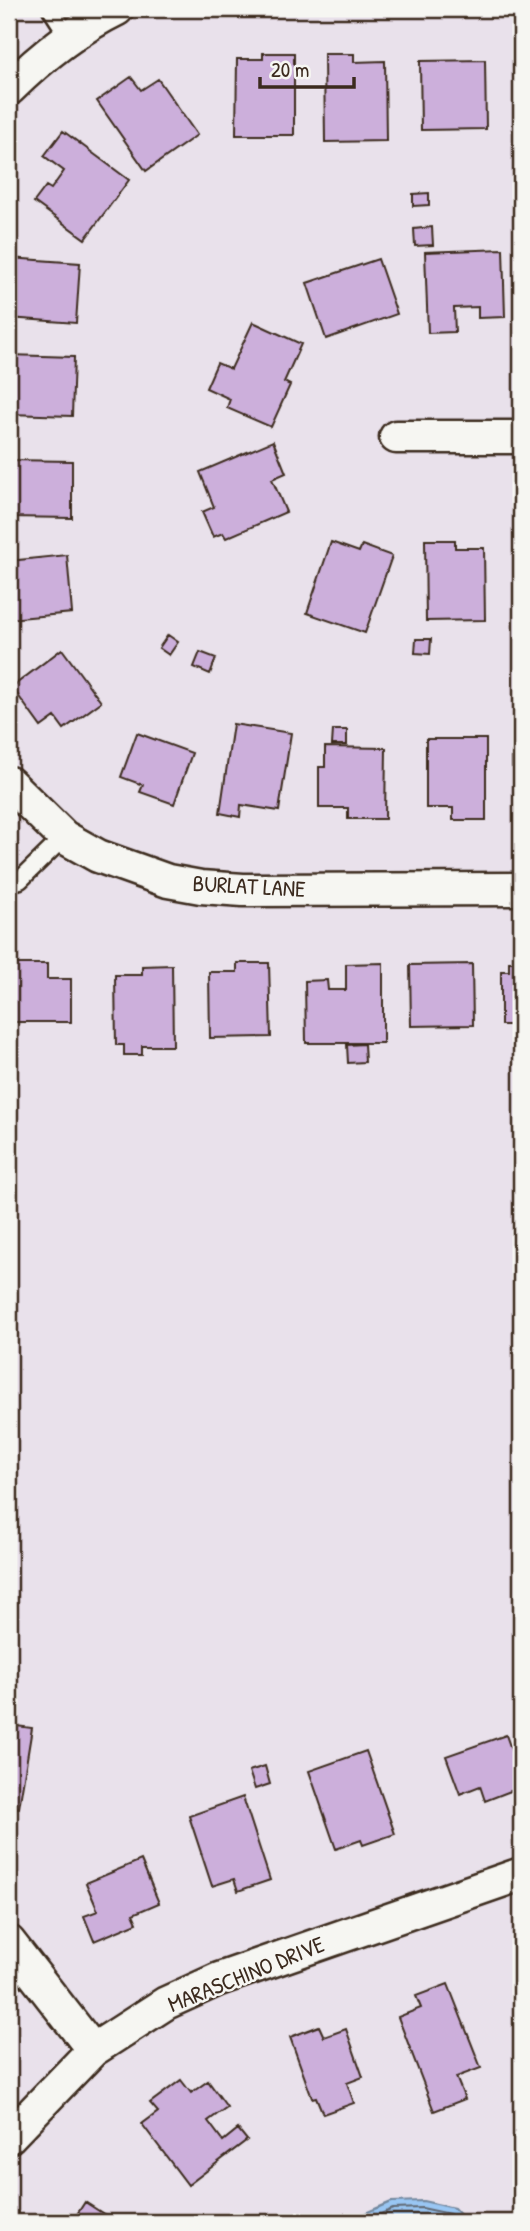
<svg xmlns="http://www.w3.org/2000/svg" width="530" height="2231" font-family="'Patrick Hand',sans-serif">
<rect width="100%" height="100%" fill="#e9e1eb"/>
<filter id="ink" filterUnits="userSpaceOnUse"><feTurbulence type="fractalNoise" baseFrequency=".0143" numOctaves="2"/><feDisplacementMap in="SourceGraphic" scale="14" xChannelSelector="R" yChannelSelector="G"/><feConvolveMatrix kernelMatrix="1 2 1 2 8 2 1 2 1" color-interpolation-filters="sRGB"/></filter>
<g filter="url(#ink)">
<path fill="#99c6f3" stroke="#73889e" stroke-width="2" d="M423,2201L454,2208L467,2222H344L391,2202Z"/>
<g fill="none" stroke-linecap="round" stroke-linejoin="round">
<path stroke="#616873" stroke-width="2" d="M361,2222L393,2209L422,2208L450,2214L458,2222"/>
</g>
<path fill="#ccafdb" stroke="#3b2a1e" stroke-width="2" d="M263,53H294V135H236L237,59H263Z
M324,54H354V62L385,61L386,141L325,142Z
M485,60L486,129L421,130L420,61Z
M520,67H521V134H520Z
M131,77L141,90L158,79L197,135L146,171L97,101Z
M63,131L129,180L85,239L34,202L46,186L51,189L64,171L44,156Z
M429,193V205L413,206V194Z
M432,227L433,245L415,246L414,229Z
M503,249L505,317L478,318V307L454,308L455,332L428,333L425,252Z
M9,258L80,263L76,323L9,318Z
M378,259L397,314L326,339L307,283Z
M518,293H521V362H520Z
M253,322L301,344L284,382L290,385L271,427L227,408L230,399L206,388L217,363L231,369Z
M9,355L74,357L72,416L9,414Z
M273,441L286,473L272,479L286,512L226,538L223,533L213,537L202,512L214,507L200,472Z
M9,460L72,461V518L9,517Z
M425,540H455V548H484L485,620L426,621Z
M331,542L359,552L362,545L392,556L365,633L307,613Z
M67,555L72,613L9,619V561Z
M168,635L178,642L169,655L159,648Z
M416,639H431L430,654L415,653Z
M62,649L101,702L64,729L55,717L41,727L12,687Z
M200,652L216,658L210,674L194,667Z
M233,724L291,733L279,811L241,805L240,817L220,813Z
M333,730H347V745H332Z
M137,733L192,753L174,804L140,792L143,785L121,777Z
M426,739H486V820H453V808H426Z
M325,747L386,748L385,819H348V808H319V767H325Z
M512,752H521V766L512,767Z
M509,962H521V1025H501V971H509Z
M237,963H269L271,1037L210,1038L209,972H237Z
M383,963V1043H306L305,981L327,980L328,990H346V964Z
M10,964H47V979H71V1022H10Z
M472,964L473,1025L411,1026L410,965Z
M172,965L173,1046H142V1055H124V1045H116L115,975H142V966Z
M364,1044L365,1062L348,1063L347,1045Z
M9,1725L32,1728L19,1808L9,1807Z
M506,1735L521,1778V1787L485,1801L480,1786L460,1794L446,1756Z
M366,1751L395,1834L363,1845L361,1840L336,1849L309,1771Z
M265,1766L270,1784L255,1789L249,1771Z
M243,1797L270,1880L238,1891L234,1879L212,1886L189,1816Z
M141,1860L159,1903L133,1914L137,1923L94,1941L84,1916L98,1911L86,1883Z
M448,1984L481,2068L456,2077L465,2099L434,2111L398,2017L421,2008L416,1996Z
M319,2026L324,2037L346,2029L363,2077L347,2083L354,2103L323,2114L316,2097L312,2098L290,2037Z
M181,2080L191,2093L208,2081L227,2107L208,2121L223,2141L238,2129L247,2140L188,2185L142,2124L158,2112L150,2103Z
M85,2202L116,2222H72Z"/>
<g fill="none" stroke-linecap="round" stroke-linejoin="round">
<g stroke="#3b2a1e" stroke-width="21">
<path id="lane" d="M51,9L69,37
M9,883L20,880L64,837"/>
</g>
<g stroke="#3b2a1e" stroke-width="37">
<path id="street" d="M9,89C41,57 76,29 117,9
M396,437H521
M9,783L64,837L98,856L168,881L201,887L243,890L521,889
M9,1942L93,2050
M9,2137L93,2050L166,2003L219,1979L521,1874"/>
</g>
<use href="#lane" stroke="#f6f6f2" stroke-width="16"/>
<use href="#street" stroke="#f6f6f2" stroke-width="32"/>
</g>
</g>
<g text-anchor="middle" stroke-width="5" stroke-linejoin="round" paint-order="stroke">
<g font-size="23" fill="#3b2a1e" stroke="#f6f6f2">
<text transform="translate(249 886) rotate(3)" y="8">BURLAT LANE</text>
<text transform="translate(246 1974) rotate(-22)" y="8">MARASCHINO DRIVE</text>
</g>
</g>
<rect width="530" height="2231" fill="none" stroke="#f6f6f2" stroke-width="35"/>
<rect x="18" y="18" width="495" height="2196" fill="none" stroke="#3b2a1e" stroke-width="2.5" filter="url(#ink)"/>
<path d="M260 77v10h94v-10" fill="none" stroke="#3b2a1e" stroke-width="3.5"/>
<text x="271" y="77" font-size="21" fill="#3b2a1e" stroke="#f6f6f2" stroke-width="5" paint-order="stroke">20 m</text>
</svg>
